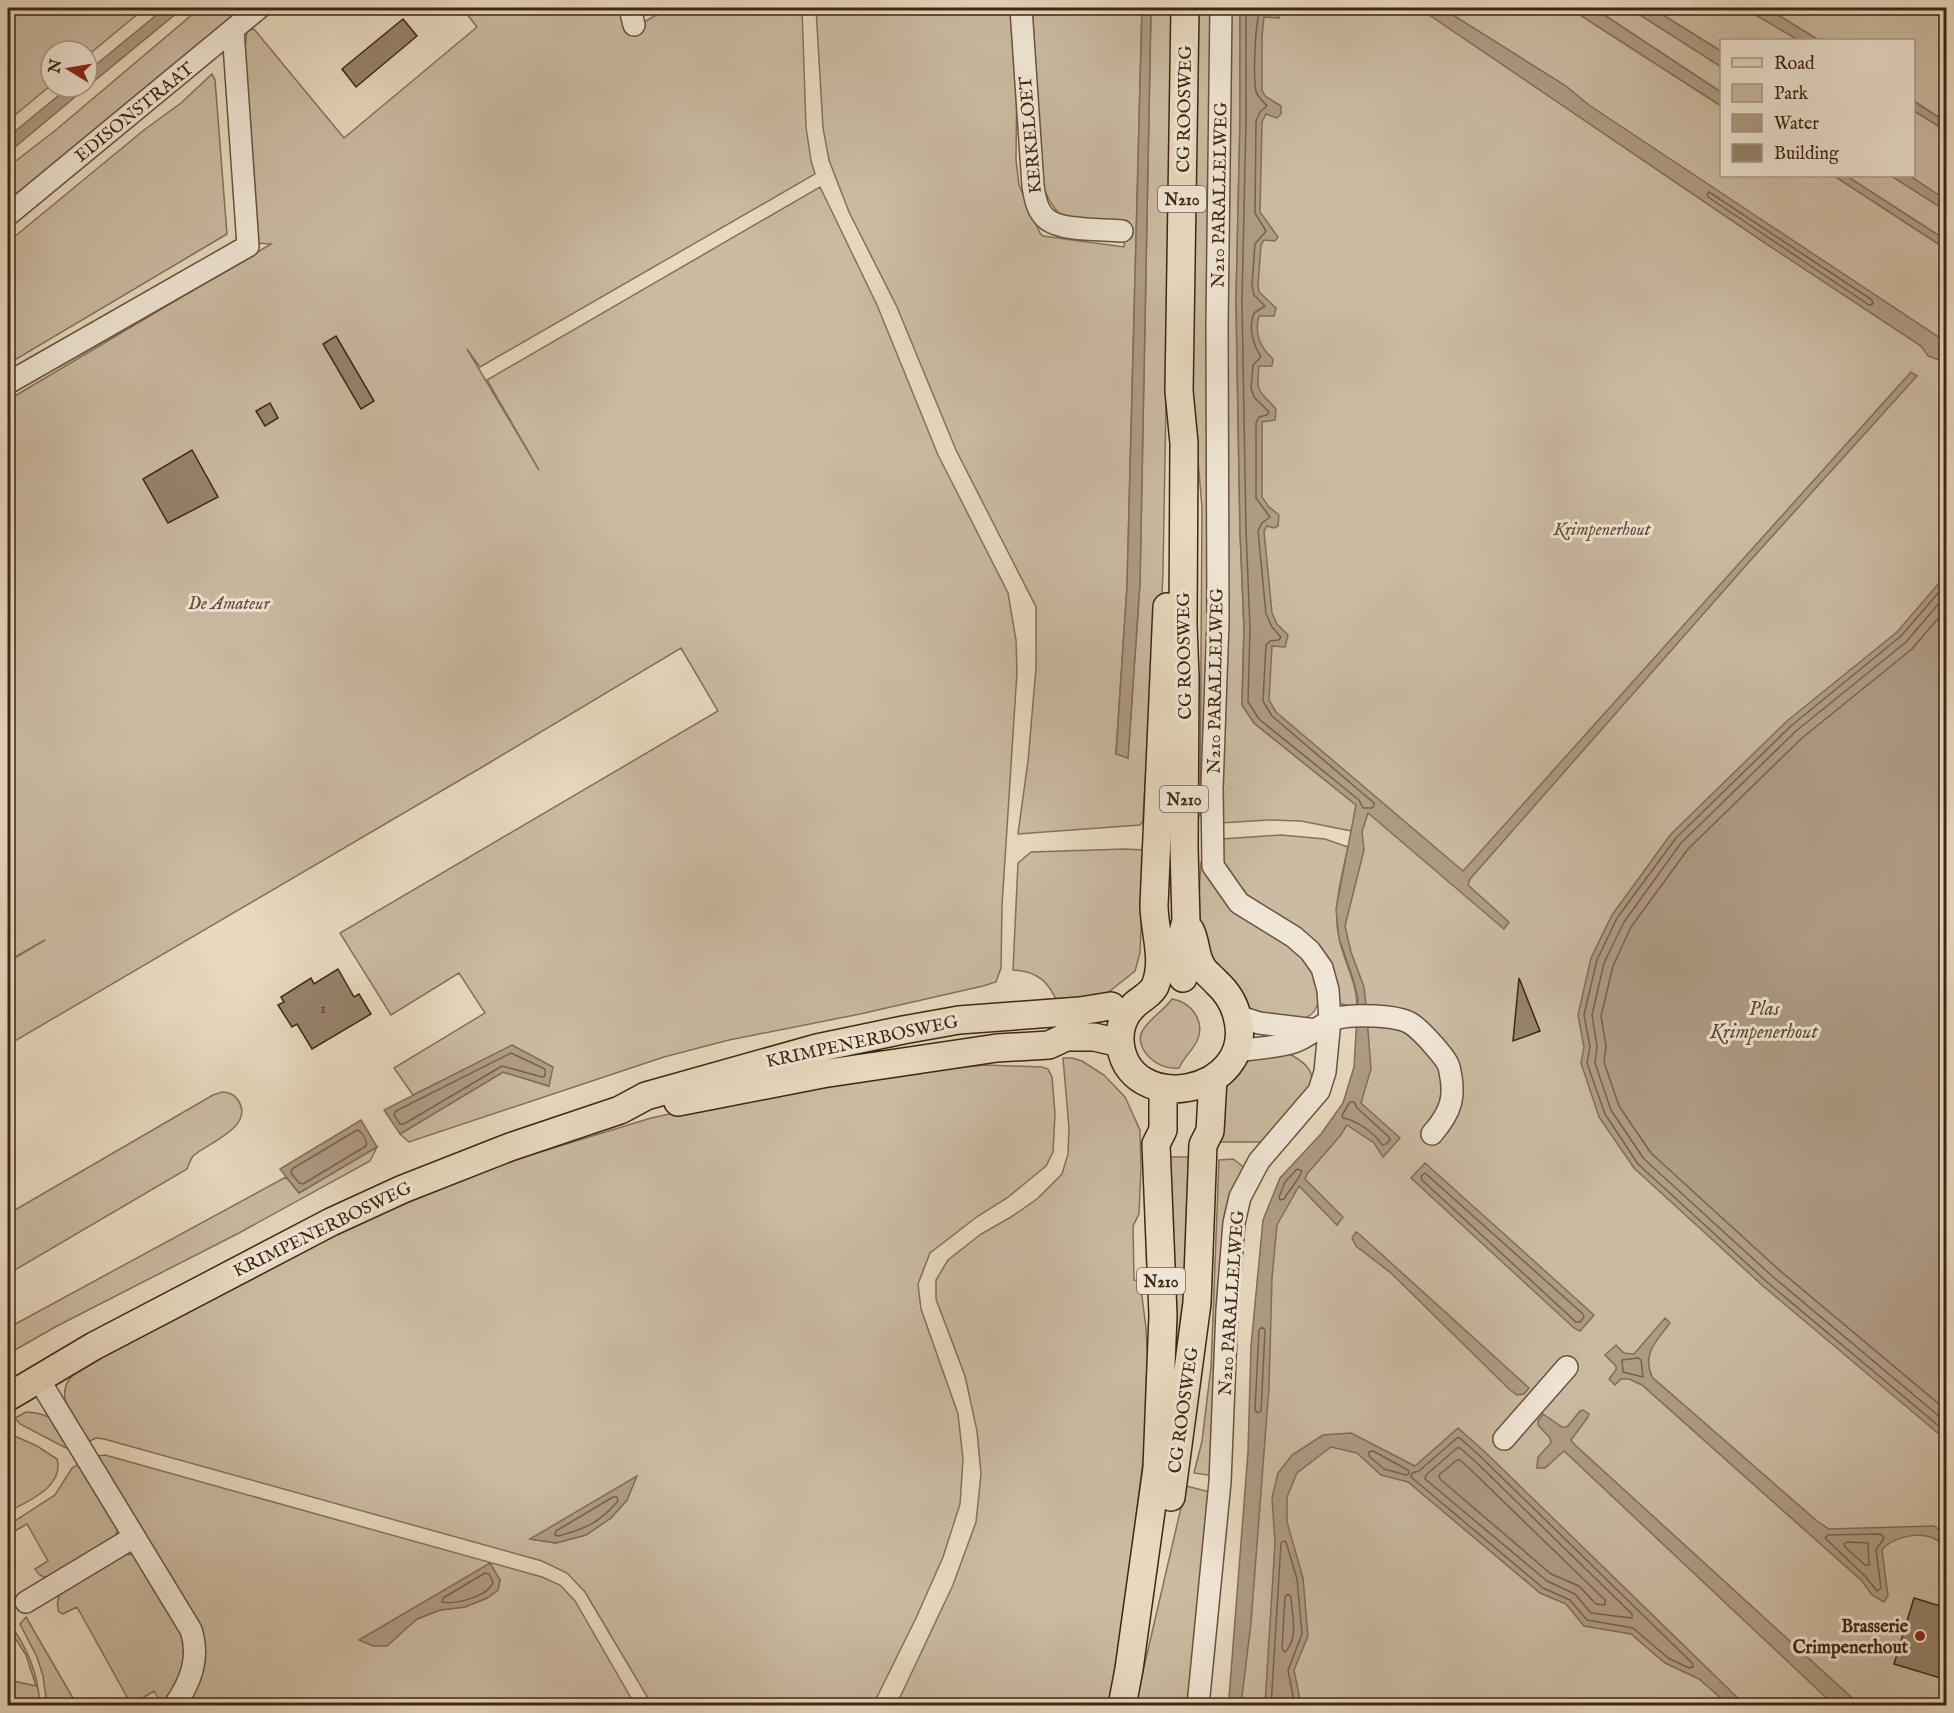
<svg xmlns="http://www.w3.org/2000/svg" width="1954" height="1713" font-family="'IM FELL English',serif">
<rect width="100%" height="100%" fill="#e8d9bf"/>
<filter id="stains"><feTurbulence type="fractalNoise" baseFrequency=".00333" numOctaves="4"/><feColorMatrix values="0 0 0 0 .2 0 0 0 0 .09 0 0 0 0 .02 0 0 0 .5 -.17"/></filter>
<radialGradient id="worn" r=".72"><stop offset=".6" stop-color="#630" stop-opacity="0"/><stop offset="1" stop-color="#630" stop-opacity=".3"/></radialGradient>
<path fill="#cbbba2" stroke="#85705a" stroke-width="1.5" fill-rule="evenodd" d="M8,8H145L87,56V51H51V85L8,121Z
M200,8H245L8,205V167L57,129Z
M462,8H620L627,32L668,8H802L806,127L811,161L815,174L480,367L467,349L539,470L487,380L820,187L877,305L938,455L1008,593L1016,640L1017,672L1002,906L1001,968L996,982L983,986L860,1014L729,1040L664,1057L409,1142L400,1134L503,1072L548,1086L511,1046L413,1095L394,1068L485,1013L459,973L391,1015L340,933L718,711L681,648L489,763L8,1045V962L45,940L8,961V400L271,244L256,243L245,48L247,31L254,29L344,138L477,27Z
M816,8H1014L1017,61L1016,160L1019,185L1040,233L1043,236L1124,247L1126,224C1111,224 1071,222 1060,214C1052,208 1047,195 1042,186L1032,8H1142L1127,586L1116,753L1128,758L1140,583L1151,8H1173L1163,571L1161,616L1150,695L1143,821L1140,825L1018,834L1028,761L1036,668V607L956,450L897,307L849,212L829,160L823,128Z
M1196,8H1215L1213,700L1204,815L1200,816L1202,508L1192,390Z
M1227,8H1240V119L1236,301L1240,531L1244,628L1242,705L1254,723L1356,805L1352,831L1301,821L1268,820L1221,823Z
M1254,8H1946V1705L1233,1706L1266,1262L1282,1193L1356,1098L1359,987L1342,929L1367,799L1259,705ZM1722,40H1914V176H1722Z
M212,74L215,80L227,234L8,364V242L144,130L181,103Z
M1281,835L1325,839L1348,847C1342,876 1332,908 1339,938C1344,963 1358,983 1357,1009L1339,1003L1333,977L1242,901L1223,874L1222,839Z
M1125,849L1144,850L1140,953L1135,971L1101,998L1058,1004C1049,982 1038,971 1013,970L1018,863L1031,852Z
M1201,862H1206C1214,876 1224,901 1236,912C1259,934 1301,940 1314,972C1320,990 1324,1017 1298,1019C1292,1019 1286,1018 1280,1017C1273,1016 1264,1016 1257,1014C1239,1007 1204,958 1201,939C1196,914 1200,887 1201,862Z
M1172,999C1191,1002 1206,1021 1197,1041C1192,1051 1184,1057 1179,1068C1168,1069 1157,1065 1149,1057C1124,1030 1159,1018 1172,999Z
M1286,1052C1301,1060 1315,1068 1312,1087L1265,1142H1215L1223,1088L1244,1063L1252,1058Z
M1063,1058H1072L1082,1061L1104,1075L1125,1097L1140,1130L1141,1168L1139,1214L1133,1226L1134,1280L1140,1281L1146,1328L1148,1370L1144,1453L1122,1630L1109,1705L896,1706L953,1585L976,1522L981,1474L977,1431L965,1376L936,1299V1280L948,1260L981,1234L1011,1217L1037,1199L1062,1174L1068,1154L1069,1128Z
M986,1065L1042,1067L1048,1069L1052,1077L1055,1114L1053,1152L1046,1166L1007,1198L978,1216L930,1253L918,1284L921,1309L958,1414L963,1459L960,1504L943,1557L916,1618L873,1705H652L585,1592L567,1573L542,1561L104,1439L96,1438L88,1442C78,1425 55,1400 69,1380C73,1374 81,1368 87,1363L306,1248L372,1217L505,1163L651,1118L712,1105L944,1069ZM636,1477L627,1500L611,1518L586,1535L556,1543L531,1539Z
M222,1092C228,1092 234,1094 238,1100C256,1127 206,1144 193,1156C190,1160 189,1164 187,1169L8,1274V1214L213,1095Z
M377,1147L370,1161L239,1233L57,1326L8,1354V1328L286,1177L299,1193Z
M1170,1157H1190L1184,1324L1167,1449Z
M1233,1159L1249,1171L1214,1476L1194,1473L1202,1441L1211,1367L1219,1160Z
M26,1412C58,1414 56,1424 71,1449L64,1447L20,1424L15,1418Z
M8,1433L37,1446L57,1459C65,1487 26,1502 8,1512Z
M105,1455L542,1577L560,1585L575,1601L635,1705H186L204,1647V1637L196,1619L97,1456ZM490,1564L500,1580L498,1590L487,1598L465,1607L440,1610L417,1619L404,1630L360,1640Z
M77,1465L83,1467L119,1526L114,1540L49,1577C42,1577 39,1576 35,1569L48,1561L27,1524L15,1531L11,1530L10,1524L55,1495L72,1468Z
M1186,1486L1210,1492L1189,1705L1135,1706Z
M132,1554L137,1557L181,1624L186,1659L170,1700L162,1705L154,1691L134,1703L135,1705H115L127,1697L77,1607L63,1614L59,1612C56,1604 58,1599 61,1591L124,1555Z
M26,1617L77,1705H47L43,1676L37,1657L20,1624Z
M8,1622C28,1647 38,1674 40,1705H8L9,1680L36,1686L26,1655L8,1627Z"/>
<path fill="#af9c85" stroke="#826d57" stroke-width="1.5" d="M165,8H183L87,87V72Z
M1142,8H1151L1140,583L1128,758L1116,754L1127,586Z
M1240,8H1277L1280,10L1279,18L1264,17L1262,36V90L1265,96L1281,106V114L1277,118L1266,114L1262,122L1260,212L1278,237L1275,241L1264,240L1261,245L1258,285L1259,292L1276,308L1274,316H1259C1254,334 1260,347 1273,359L1272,366H1259C1256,395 1259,389 1276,409L1275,420L1262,422V497L1268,506L1279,515L1278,526L1274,528L1267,526L1264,531L1272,613L1277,624L1288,635L1285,647L1272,646L1269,700L1276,712L1463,871L1911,372L1917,376L1749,562L1470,879L1468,885L1509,922L1504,929L1368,813L1362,832L1364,850L1345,926L1351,952L1364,987L1366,1005L1371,1069L1361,1103L1400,1138L1383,1157L1374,1143L1347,1125L1340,1136L1307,1174L1305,1179L1343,1217L1337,1225L1299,1186L1277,1225L1272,1278L1269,1387L1251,1623L1241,1705L1227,1706L1229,1698L1248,1452L1251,1346L1263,1220L1280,1178L1321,1134L1343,1103L1354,1067L1358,998L1352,976L1339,938L1336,909L1356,805L1254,723L1242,705L1244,628L1240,531L1236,301L1240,119Z
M1419,8H1442L1566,86L1589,105L1946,342V363L1928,356L1921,346L1765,243Z
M1569,8H1594L1721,92V106Z
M1629,8H1652L1721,51V67Z
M1744,8H1767L1819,40H1798Z
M69,87H87L8,153V137Z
M1914,101L1946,122V131L1914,111Z
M1834,176H1847L1946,240V249Z
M1891,176H1910L1946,200V211Z
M1946,575V1440L1763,1286L1634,1168L1599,1117L1581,1063L1584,1047L1578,1015L1591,958L1612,915L1671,834L1787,721L1897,632Z
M512,1045L553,1067L549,1086L503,1072L400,1134L384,1110Z
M361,1120L377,1147L299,1193L280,1169Z
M1425,1163L1594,1315L1580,1331L1574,1328L1411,1178Z
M1356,1232L1358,1233L1529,1388L1524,1394L1517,1395L1510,1390L1391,1273L1356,1246L1352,1238Z
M1665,1318L1670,1323C1656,1342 1642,1353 1652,1377L1817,1521L1829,1529L1934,1526L1946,1535V1548C1943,1545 1939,1541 1935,1539C1920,1531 1892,1537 1882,1550L1888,1596L1884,1602L1872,1595L1862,1581L1642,1385L1629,1379H1621L1615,1385L1609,1379L1616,1370V1366L1605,1355L1616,1345L1624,1353L1634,1354Z
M1583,1410L1589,1414L1588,1417L1571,1440L1574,1444L1860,1705H1834L1564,1451L1545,1468H1537L1538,1457L1551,1443L1550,1438L1538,1425V1421L1543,1414L1562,1427H1567L1580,1411Z
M1458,1428L1485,1452L1745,1705H1729L1699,1679L1665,1663L1631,1634L1584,1626L1566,1604L1540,1593L1408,1482L1381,1475L1357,1453L1331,1447L1297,1473L1287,1497V1522L1303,1578L1308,1636L1294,1670L1301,1705H1265L1275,1543L1272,1498L1278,1473L1292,1455L1323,1435L1351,1433L1415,1466Z
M637,1476L627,1500L611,1518L586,1535L556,1543L530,1539Z
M490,1563L500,1580L498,1590L487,1598L465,1607L440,1610L417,1619L387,1646H373L359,1640Z"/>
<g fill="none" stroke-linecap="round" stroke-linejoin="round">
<path stroke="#77614c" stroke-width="1.5" d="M1246,8V119L1242,301L1246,530L1250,628L1248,702L1259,719L1359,800L1363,808H1372L1374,806V803L1272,716L1263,701L1266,645L1270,641L1279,640L1281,637L1272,627L1266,614L1258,531L1262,523L1270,517L1256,498V423L1259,417L1267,415L1269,412L1254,397L1251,388L1253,365L1261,357C1253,344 1248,328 1254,313L1265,306L1254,295L1252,285L1255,244L1266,231L1255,213L1256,121L1260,112L1267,106C1263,101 1258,98 1256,91C1253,77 1255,28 1259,14L1263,11L1272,10L1274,8
M1709,192L1872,300L1873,304L1869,305L1708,197L1707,194Z
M1946,584L1901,636L1791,726L1676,838L1617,918L1597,960L1584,1015L1590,1047L1587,1063L1605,1114L1638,1164L1767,1282L1946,1432
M1946,595L1906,642L1796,731L1681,843L1624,922L1604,963L1592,1015L1597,1046L1595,1063L1611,1110L1644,1159L1772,1276L1946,1422
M1946,609L1912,649L1802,738L1688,849L1631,927L1613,966L1601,1016L1606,1046L1604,1062L1619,1106L1651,1153L1778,1269L1946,1410
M511,1053L545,1069V1076L542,1077L502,1066L404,1124H400L394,1115L396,1111Z
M1350,1102H1354L1357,1108L1389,1137L1390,1140L1386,1144L1382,1145C1375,1133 1356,1120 1343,1118L1342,1115Z
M357,1130C362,1131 368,1141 366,1146L303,1184L299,1183L291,1173L292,1169Z
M1297,1169L1302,1171C1298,1181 1290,1189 1284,1199L1280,1200L1279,1197L1285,1182Z
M1425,1173L1583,1314L1584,1317L1580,1322H1576L1422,1180L1421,1176Z
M1262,1327L1265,1330L1261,1411L1258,1413L1255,1410L1259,1330Z
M1638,1358L1641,1360L1643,1377L1623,1372L1622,1360Z
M1457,1438H1460L1481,1457L1692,1663L1693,1667L1689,1668L1668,1658L1633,1628L1587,1620L1570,1600L1543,1588L1411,1477L1412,1473L1419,1471Z
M1457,1448H1460L1476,1462L1632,1614V1618L1591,1613L1575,1594L1547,1581L1425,1479L1426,1475Z
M1373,1451L1408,1470L1409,1474L1406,1475L1384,1469L1369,1456V1452Z
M1457,1460H1460L1470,1469L1605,1600V1605L1596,1604L1579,1586L1551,1574L1440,1479L1439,1475Z
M613,1497H617L618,1501C599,1523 585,1529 558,1536L555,1535L556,1531Z
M1881,1534L1884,1538L1876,1550L1881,1588L1877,1591L1866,1577L1825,1538L1828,1535Z
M1847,1542L1868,1543L1869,1565H1865L1845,1547L1844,1544Z
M485,1573L489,1574L493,1582C489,1596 455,1605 442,1602L443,1598Z
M1288,1594L1291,1597C1292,1615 1299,1639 1285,1652L1282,1649L1285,1597Z
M1271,1706L1281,1543L1284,1541L1286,1542L1297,1579L1302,1634L1288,1670L1295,1706"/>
</g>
<path fill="#97836c" stroke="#3f2613" stroke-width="1.5" d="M403,19L417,36L356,87L342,69Z
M336,336L374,401L361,409L323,344Z
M270,403L278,418L265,426L256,411Z
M192,450L218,497L168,523L143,479Z
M338,969L354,997L359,994L371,1014L312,1049L297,1024L292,1027L278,1005L284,1002L281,997L311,978L314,984Z
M1519,978L1540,1031L1513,1041Z
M1914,1598L1947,1608V1680L1894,1664Z"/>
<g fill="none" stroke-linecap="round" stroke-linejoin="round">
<g stroke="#69533e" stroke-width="24">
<path id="minor" d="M630,8L634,25
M1021,8L1033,186C1035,198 1037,212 1048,220C1063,231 1102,229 1122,231
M8,215L259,8
M8,383L248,246L233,30
M1237,1016L1259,1023L1317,1030
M1235,1051C1255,1048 1275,1048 1294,1042C1310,1037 1322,1022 1338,1018C1353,1014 1396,1015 1410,1023C1420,1029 1429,1040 1436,1048C1441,1054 1447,1060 1449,1067C1456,1096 1452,1111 1432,1134
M38,1378L191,1630C200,1658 191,1682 174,1706
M1504,1439L1567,1367
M26,1602L134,1537
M1198,1706L1220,1482L1227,1310L1234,1223L1240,1197L1259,1161L1319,1091L1325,1072L1330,1020L1328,990L1322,968L1310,951L1294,937L1239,903L1213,866L1212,788L1218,622L1217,325L1221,8"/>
</g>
<g stroke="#3f2613" stroke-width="30">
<path id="major" d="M1167,607L1154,905C1154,931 1166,960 1155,986C1152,992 1147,995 1142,999C1127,1009 1119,1023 1120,1041C1126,1119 1259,1095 1237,1016C1234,1003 1226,991 1216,982C1211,976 1204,972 1201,965C1195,955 1196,941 1190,930
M1183,978L1181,939L1186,921L1184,848L1185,677L1183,624L1184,443L1179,391L1185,8
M678,1102L822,1074L997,1048L1049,1045L1066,1037H1094L1120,1043
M8,1397L94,1346L331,1222L403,1189L510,1147L620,1110L646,1096L817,1048L903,1030L959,1020L1080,1011L1111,1006
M1171,1497L1197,1303L1203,1145L1210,1131L1213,1079
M1122,1706L1129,1669L1157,1468L1163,1315L1156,1144L1163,1130V1088"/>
</g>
<use href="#minor" stroke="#f0e6d5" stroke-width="21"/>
<use href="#major" stroke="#e8d9bf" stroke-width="27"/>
</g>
<circle fill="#8f2418" stroke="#f0e6d5" stroke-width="2" cx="1920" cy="1636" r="6"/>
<g text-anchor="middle" stroke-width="6" stroke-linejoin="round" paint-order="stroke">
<g font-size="15" fill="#553d29">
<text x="323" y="1013">1</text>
</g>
<g fill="#f0e6d5" stroke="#74604d" stroke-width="1.5">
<rect x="1158" y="186" width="48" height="26" rx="4.5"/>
<rect x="1160" y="786" width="48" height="26" rx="4.5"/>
<rect x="1137" y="1268" width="48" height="26" rx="4.5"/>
</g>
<g font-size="16" font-weight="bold" fill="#3f2613">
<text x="1182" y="205">N210</text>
<text x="1184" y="805">N210</text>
<text x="1161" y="1287">N210</text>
</g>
<g font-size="18" fill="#3f2613" stroke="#f0e6d5">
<text transform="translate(1184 109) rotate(-89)" y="6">CG ROOSWEG</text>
<text transform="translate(134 112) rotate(-39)" y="6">EDISONSTRAAT</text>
<text transform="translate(1030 135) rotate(-95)" y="6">KERKELOET</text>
<text transform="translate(1219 195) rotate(-89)" y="6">N210 PARALLELWEG</text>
<text transform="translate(1184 656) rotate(-91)" y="6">CG ROOSWEG</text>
<text transform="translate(1215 681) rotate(-89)" y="6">N210 PARALLELWEG</text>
<text transform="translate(862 1041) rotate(-12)" y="6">KRIMPENERBOSWEG</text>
<text transform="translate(322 1229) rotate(-26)" y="6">KRIMPENERBOSWEG</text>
<text transform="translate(1231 1303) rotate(-86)" y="6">N210 PARALLELWEG</text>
<text transform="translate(1183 1410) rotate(-82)" y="6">CG ROOSWEG</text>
</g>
<g font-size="18" font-style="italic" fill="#624b37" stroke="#f0e6d5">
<text x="1602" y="535">Krimpenerhout</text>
<text x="229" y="609">De Amateur</text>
</g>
<g font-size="18" font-weight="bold" fill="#3f2613" stroke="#f0e6d5" text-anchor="end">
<text x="1908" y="1632">Brasserie<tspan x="1908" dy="21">Crimpenerhout</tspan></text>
</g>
<g font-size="20" font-style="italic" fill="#614935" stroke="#f0e6d5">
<text x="1764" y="1015">Plas<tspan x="1764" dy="23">Krimpenerhout</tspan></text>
</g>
</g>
<rect width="1954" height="1713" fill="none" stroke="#e8d9bf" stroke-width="30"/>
<rect x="9" y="9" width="1936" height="1695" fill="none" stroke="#3f2613" stroke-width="3"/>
<rect x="15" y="15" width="1924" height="1683" fill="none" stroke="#3f2613" stroke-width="1.5"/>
<rect x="1720" y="39" width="195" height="138" fill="#f0e6d5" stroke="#a99987" stroke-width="1.5"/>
<rect x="1732" y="58" width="30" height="9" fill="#e8d9bf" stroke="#a99987" stroke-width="1.5"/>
<text x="1774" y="69" font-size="18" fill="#3f2613">Road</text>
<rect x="1732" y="84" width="30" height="18" fill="#cbbba2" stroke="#a99987" stroke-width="1.5"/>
<text x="1774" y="99" font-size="18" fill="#3f2613">Park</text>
<rect x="1732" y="114" width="30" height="18" fill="#af9c85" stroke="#a99987" stroke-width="1.5"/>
<text x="1774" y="129" font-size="18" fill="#3f2613">Water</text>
<rect x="1732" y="144" width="30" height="18" fill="#97836c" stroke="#a99987" stroke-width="1.5"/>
<text x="1774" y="159" font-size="18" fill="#3f2613">Building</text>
<g transform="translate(69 69) rotate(281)"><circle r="28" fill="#f0e6d5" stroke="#a99987" stroke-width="1.5"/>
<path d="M0-4.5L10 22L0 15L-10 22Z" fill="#8f2418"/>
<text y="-9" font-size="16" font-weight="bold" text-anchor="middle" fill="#3f2613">N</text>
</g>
<rect width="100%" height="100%" filter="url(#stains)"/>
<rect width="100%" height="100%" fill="url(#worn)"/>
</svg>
